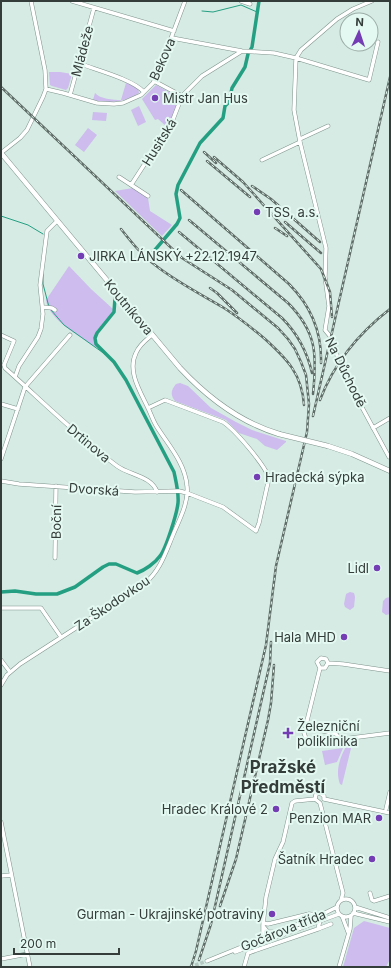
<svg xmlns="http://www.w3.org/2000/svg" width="391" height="968" font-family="Inter,sans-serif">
<rect width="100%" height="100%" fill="#d5ebe3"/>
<path fill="#cdbced" d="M49,72H60L72,74L68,88L66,90L52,86L50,85Z
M126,83L138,88L139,93C126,102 109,104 93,100L95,93C100,99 113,100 121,100Z
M156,85L180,98L175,113L166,126L158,119L155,120L142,99Z
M139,106L146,122L138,126L131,110Z
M93,112L107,113L106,121L92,120Z
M88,128L97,135L84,152L75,145Z
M133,188L148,198L150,211L172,225L162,236L115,191Z
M69,266L91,289L113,309L112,313L95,333L94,341L97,348C82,337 49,321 46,300Z
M180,383L188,386L211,408L236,422L252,430L286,441V442L277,450L265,446L257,439L239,433L226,420L175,401C170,395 171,390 176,384Z
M350,592L354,593L355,597L354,607L350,610L345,607L344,604L346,594Z
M390,597V614L386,615L382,612L383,601L386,598Z
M352,744L342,785L340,784C335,771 340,757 347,745Z
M343,748L337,762L325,765L322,751Z
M364,921L390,928V959L386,967H343L354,928Z"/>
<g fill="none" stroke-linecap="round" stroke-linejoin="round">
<path stroke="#259f82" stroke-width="1" d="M202,11L213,12L241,5L257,12
M1,216L28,225L43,234
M43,274V284L49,307
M51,310L64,325L109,357"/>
<path stroke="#259f82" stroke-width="3.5" d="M149,257L177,224L180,218L176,194L178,185L200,143L223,118L225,106L229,102L232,88L245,67L248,54L252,47L259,1
M1,592L15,591L36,594H57L75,587L103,567L109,564H116L137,573C145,570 155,563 160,556C166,549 177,513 178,503C179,493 176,482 174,472L126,380L114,362L96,344L95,338L97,333L114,312L115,298"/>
<path stroke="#b5c8c1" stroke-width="3.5" stroke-dasharray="3.5 2" stroke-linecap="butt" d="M190,967L207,961"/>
<g stroke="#7f938c" stroke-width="4.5">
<path id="minor" d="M72,1L174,31
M241,1L250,4
M372,1L353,9L337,19L301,50L296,58L294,110L300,142L326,248L325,277L329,306L325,330L334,341L339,365L389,457
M172,38L242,51L274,53L296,58L369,80L378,42
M78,63C96,70 132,79 144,92
M154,81L182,96
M46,89L63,93L97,103L114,104L123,103L141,95L153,83L158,73L185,1
M70,95L94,8
M300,139L328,126
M1,153L20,138L27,130L43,97L46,89L45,70L31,1
M262,160L300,142
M119,177L148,196
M131,185L172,122L182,96L202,76L242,51
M57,221L47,231L40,285L43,314L41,329L38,337L19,366L15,377C48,407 81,439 117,466C129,475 152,476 157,492
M43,307L52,308L55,310
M1,335L14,341L4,365L5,368L15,377
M1,404L18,409
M373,428L390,418
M1,459L25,387L70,335
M1,481L19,484L135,492L179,491L187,493L223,507L256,531L259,523L269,478C265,465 235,430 223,422L165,400L148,408
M55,558L56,486
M1,608H41L61,637
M1,660L10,672
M328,663L343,664L390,671
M320,668L304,733L307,741L312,743L390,733
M320,668L317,662L321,658L326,659L328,663
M320,668H325L328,663
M1,685L7,675L20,664L144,584C160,571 165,554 173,535C179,520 189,503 187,486C185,463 169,446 157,427C153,421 151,414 148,408C140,391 127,371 136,353C139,345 146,340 152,335
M306,727L336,734L340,739
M315,799L320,803L343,893L341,900
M315,799L316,794L320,793L324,796V799
M324,799L390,813
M386,809L390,792
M1,822L30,967
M1,876L11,875
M370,893L372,900L374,901L390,896
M337 908a9 9 0 1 1 18 0a9 9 0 1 1-18 0Z
M355,907L390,918
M353,913L390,922
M342,916L348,932
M263,923L268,924L309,914L320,915
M263,926L268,932H274
M318,929L331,924
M263,938V925L266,897L275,859L283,842L292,803L295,801L315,799
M235,952L339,914
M1,959L27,954
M207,961L321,915L337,907
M244,967L248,953L318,929L320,920
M339,967L350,929L351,916"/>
</g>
<g stroke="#7f938c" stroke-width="5.5">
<path id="major" d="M1,153L180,368C208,398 239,422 279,434
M328,446L352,454L390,471"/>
</g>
<use href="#minor" stroke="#fff" stroke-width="3.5"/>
<use href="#major" stroke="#fff" stroke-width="4.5"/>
<g stroke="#606c67" stroke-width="2.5">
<path id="rail" d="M1,87L182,258L232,290L278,328L288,339L295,349L301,362L306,375L309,404L307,432L276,566L266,645L196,951L191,967
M204,152L216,163
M214,157L243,182L321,269L330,292L332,317
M207,161L250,197
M252,186L271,199L320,242
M181,190L289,284C311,306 322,332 321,363
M189,220L288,303C317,332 317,355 313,394
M285,222L321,253
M275,228L287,236
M121,229C132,243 144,258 159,268C179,283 202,295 224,308C238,317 252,328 265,339C287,359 302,374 304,405
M179,232L282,318C298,334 307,351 312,373
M210,288L217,293L237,313
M320,400C334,363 359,333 390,309
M313,416L390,77
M220,906L236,859L268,720L271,703L274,665
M199,960L211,924L265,685L270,663L271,642"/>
</g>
<use href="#rail" stroke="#e3f9f1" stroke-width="1" stroke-dasharray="3" stroke-linecap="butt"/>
<g stroke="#7f938c" stroke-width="5.5" stroke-linecap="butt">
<path id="major-bridge" d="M279,434L328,446"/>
</g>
<use href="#major-bridge" stroke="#fff" stroke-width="4.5"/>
</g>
<g fill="#743db4" stroke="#e3f9f1" stroke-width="1.5">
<circle cx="155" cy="98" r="4"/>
<circle cx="257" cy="212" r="4"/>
<circle cx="81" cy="256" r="4"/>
<circle cx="257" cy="477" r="4"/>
<circle cx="377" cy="568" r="4"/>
<circle cx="344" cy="637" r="4"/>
<path d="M286 727h4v4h4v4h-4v4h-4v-4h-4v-4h4z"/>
<circle cx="276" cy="809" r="4"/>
<circle cx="379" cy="818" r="4"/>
<circle cx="372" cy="859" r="4"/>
<circle cx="272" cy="914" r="4"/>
</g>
<g text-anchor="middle" stroke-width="4" stroke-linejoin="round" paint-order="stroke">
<g font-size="13" fill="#353d3a" stroke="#e3f9f1">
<text transform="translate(82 51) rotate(-75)" y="5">Mládeže</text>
<text transform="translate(162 59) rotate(-66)" y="5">Bekova</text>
<text transform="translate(159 142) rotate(-58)" y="5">Husitská</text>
<text transform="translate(129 307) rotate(50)" y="5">Koutníkova</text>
<text transform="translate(346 372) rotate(64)" y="5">Na Důchodě</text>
<text transform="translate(89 443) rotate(40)" y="5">Drtinova</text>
<text transform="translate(94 489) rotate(4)" y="5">Dvorská</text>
<text transform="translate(56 522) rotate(-89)" y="5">Boční</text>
<text transform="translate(112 603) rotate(-34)" y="5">Za Škodovkou</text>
<text transform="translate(283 930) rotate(-22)" y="5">Gočárova třída</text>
</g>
<g font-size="13" fill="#353d3a" stroke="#e3f9f1" text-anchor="end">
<text x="163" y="103" text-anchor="start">Mistr Jan Hus</text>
<text x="265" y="217" text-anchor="start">TSS, a.s.</text>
<text x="89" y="261" text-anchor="start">JIRKA LÁNSKÝ +22.12.1947</text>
<text x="265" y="482" text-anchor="start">Hradecká sýpka</text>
<text x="369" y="573">Lidl</text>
<text x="336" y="642">Hala MHD</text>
<text x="297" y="731" text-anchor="start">Železniční<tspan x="297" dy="15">poliklinika</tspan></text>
<text x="268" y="814">Hradec Králové 2</text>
<text x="371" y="823">Penzion MAR</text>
<text x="364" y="864">Šatník Hradec</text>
<text x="264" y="919">Gurman - Ukrajinské potraviny</text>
</g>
<g font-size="17" font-weight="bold" fill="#353d3a" stroke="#e3f9f1">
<text x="283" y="773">Pražské<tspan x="283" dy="20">Předměstí</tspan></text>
</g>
</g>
<rect width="391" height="968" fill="none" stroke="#353d3a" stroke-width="4"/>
<g transform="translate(359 32) rotate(3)"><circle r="19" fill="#e3f9f1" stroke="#9daea8"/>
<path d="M0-3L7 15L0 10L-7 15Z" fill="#743db4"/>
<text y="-6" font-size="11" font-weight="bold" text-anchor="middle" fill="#353d3a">N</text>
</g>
<path d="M14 948v6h105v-6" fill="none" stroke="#353d3a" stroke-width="2"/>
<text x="20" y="948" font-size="12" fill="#353d3a" stroke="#e3f9f1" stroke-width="3" paint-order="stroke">200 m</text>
</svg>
